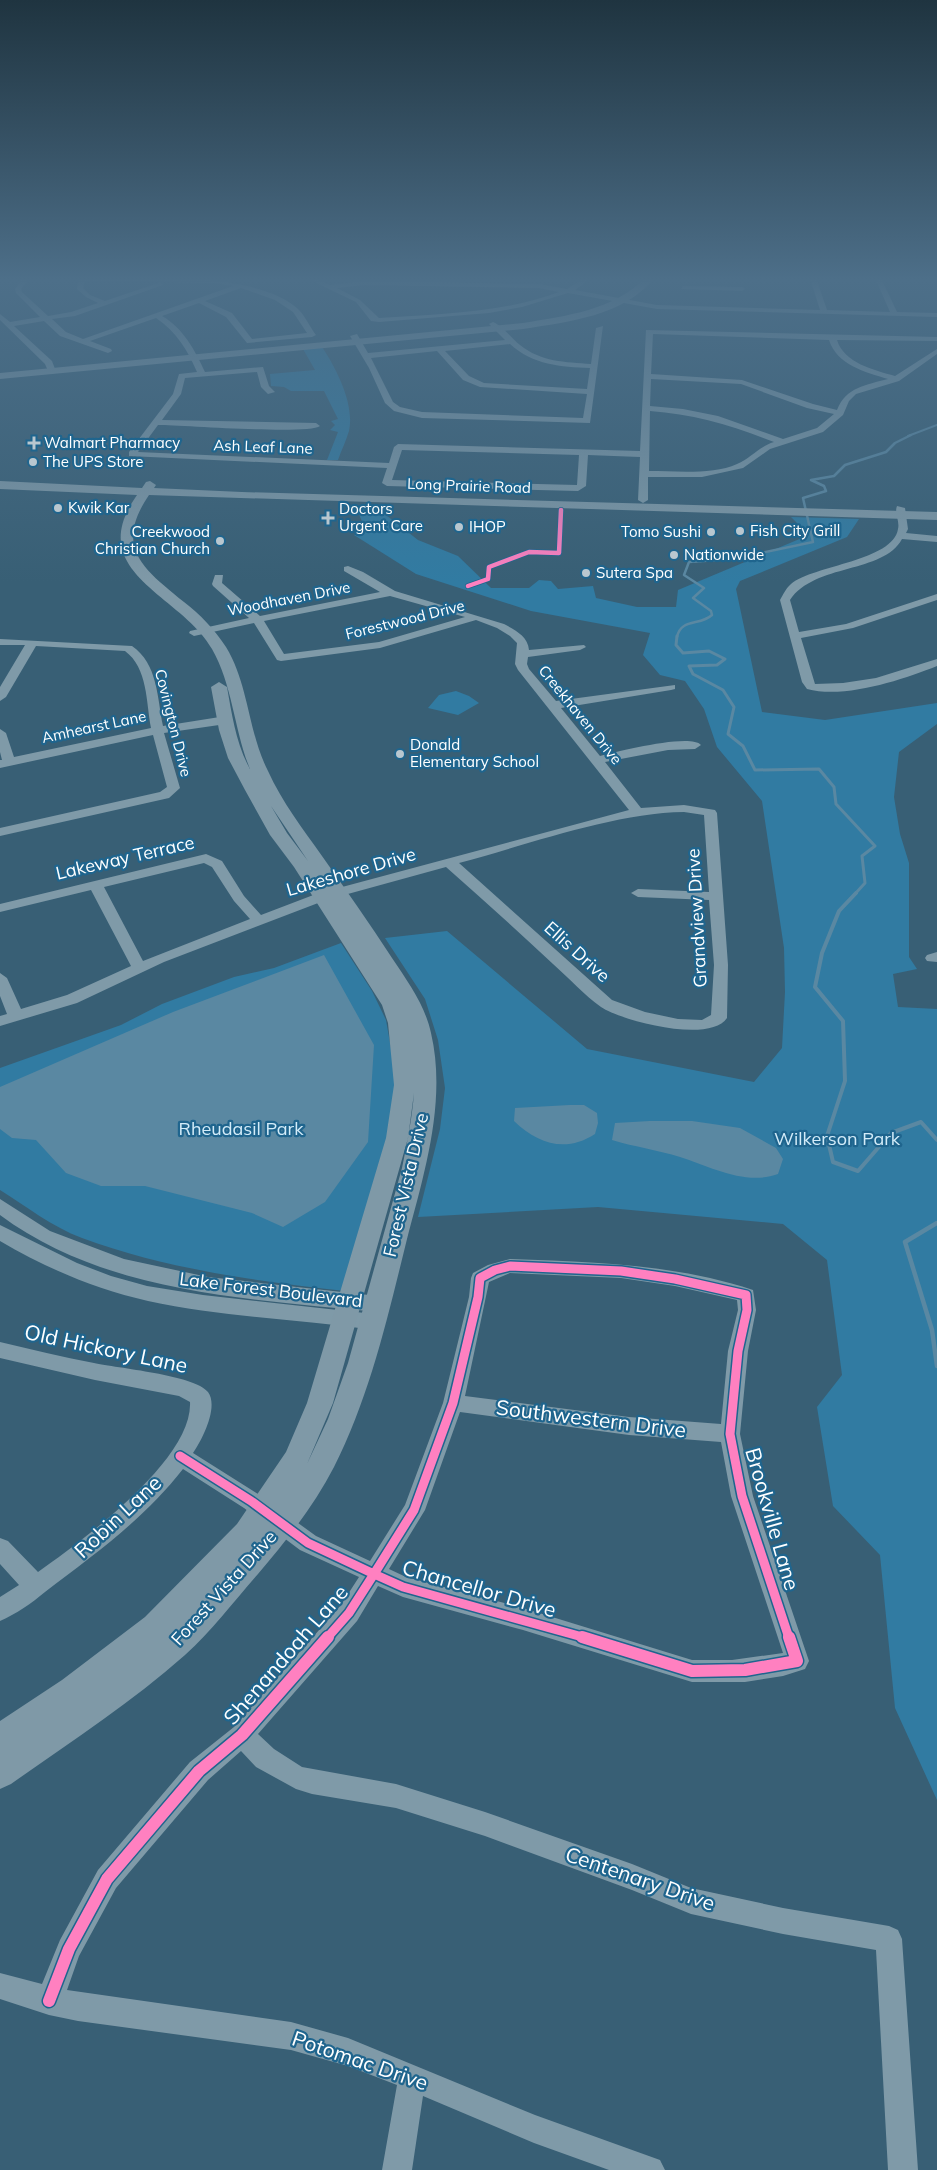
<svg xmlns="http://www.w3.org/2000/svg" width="937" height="2170" font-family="Mulish,sans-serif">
<rect width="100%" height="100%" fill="#385f75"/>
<path fill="#317ba2" d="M322,347C336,368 355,404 349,431C346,441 341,451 338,460H327L338,432L330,430L335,425L331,421L338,419L324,391H291L284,387L271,386L270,374L315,370L303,349Z
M355,505L377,508L418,540L458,556L491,588H529L539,580L551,581L558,589L593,586L596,598L637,607H676L678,590L809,535L791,517L859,519L847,537L740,581L736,589L762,712L825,720L937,703V724L899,752L894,797L900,834L909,863V957L917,969L893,974L898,1007L937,1009V1800L895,1708L880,1555L833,1506L817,1407L842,1375L827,1260L783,1224L598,1207L418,1217L440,1129L445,1088L438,1040L425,999L385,938L447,931L587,1049L754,1082L782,1048L785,992L784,948L762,801L717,747L704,709L685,681L660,675L643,655L650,633L531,611L416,574L354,535L366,531Z
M456,691L469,696L479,703L458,715L428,708L439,695Z
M341,943L372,991L386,1020L399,1094L345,1291C257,1281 165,1269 82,1238C52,1227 26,1206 0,1190V1068L121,1025L162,1004L234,977L274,968Z"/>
<path fill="#5a88a2" d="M324,955L374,1045L368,1142L325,1202L283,1227L252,1213L145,1186H101L66,1173L36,1140L12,1138L0,1129V1087L173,1012Z
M570,1105H584L597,1113L598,1123L595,1134C566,1153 538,1144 514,1121L515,1108Z
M650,1121H692L740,1128L776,1148L783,1159L778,1174C746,1186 711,1167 680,1157C658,1150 635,1147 612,1140L615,1123Z"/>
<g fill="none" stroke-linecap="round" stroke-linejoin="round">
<path stroke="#5a88a2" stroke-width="2" d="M908,436L937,425"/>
<path stroke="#5a88a2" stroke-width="2.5" d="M677,637C681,618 700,626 712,615L711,611L693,598L704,588L684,575L689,562L732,559L813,542L803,498L826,491L824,486L811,480L834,476L845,465L886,452L895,443L911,435"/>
<path stroke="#5a88a2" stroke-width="3" d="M677,636L676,645L683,653L709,651L725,659L717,665L689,666L693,674L723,690L734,707L728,734L743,746L755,770L819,769L834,787L836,804L875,846L862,856L865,883L855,894"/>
<path stroke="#5a88a2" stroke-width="4" d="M856,893L839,911L822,953L815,987L843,1021L845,1081L827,1136L833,1162L858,1171L891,1133L921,1122L937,1140"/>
<path stroke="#5a88a2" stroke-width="4.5" d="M937,1223L905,1242L932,1330L937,1366"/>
<path fill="#7f9aa8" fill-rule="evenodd" d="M23,278H29L21,289L22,292L48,316L71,312L98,303L86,297L77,289L78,280H57L54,278C113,278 255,267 299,310C305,316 310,327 316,335L312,337L247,343L226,317L199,303L162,316C183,328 195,350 205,372L263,367L269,386L275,392L268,394L261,387L257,372L185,378L181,394L162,420L316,423L320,426C308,435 182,425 158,425L138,452L389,463L394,447L398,444L640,451L646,330L937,337V341L837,340C844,363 874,370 895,376L937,349V354L899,381L856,394L849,401L843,415L823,432L770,449L743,468L702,477H648V500L643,503L638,500L640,457L588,455L586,486L578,491L387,486L382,483L387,468L129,456V452L173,394L179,374L197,372C188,351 176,331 156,318L90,341L111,349L112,351L108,353L60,336L44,321L14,326L52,361L55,369L48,371L45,364L0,320V314L10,322L40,317L16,293L15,289ZM85,281L161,282L105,301L90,295L83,288ZM161,282L215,283L233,286L83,339L66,332L52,319L75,316L163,285ZM241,288L275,300L293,312L307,333L252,339L232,313L205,301ZM653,334L829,340C837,365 865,372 888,379C866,385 846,387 837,410L813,404L742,380L651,374ZM651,379L741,384L807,408L834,414L817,428L783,439L718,416L683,409L650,406ZM650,411C694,414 733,426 774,442C760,446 751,458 737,464C713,475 675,471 649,471ZM402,450L579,455L577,485L392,480Z
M306,278H314L330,285L364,281L539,284L567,289L584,278H591L575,290L657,305L820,310L810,278H816L827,310L890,312L875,278H881L897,312L937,313V317L657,309L568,293L522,307L489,313L379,322L371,321L356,302ZM364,285L539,288L559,292C503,313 439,314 379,318L360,300L337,288Z
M683,286L742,287L745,289L742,291L681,289Z
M493,322C503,326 511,338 520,345C541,362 565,362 591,364L596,328L603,326L590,423L422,418L394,411L385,403L369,368L350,336L357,334L368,353L505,340L489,324ZM510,344C533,365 561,367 590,368L587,389L484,383L469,376L445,351ZM437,351L463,380L480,387L587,394L583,418L422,412L400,407L393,402L371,358Z
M897,506L905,508L908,529L906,533L937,536V542L902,539C883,574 815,563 790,600L799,632L846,624L937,594V600L853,628L801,638L815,684L843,683L876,678L937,659V666C902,680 845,699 807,689L802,682L780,600C783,595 786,588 791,584C814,565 893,561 898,529C900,521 894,513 897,506Z
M348,566L363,572L395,591L504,624C515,630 528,636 529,650L584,645L586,647L580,650L528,657L527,664L529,669L556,701L675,685V689L671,690L561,708L600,756C617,752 690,733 701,745L695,749L668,750L605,762L641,808L684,805L715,810L717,813L728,965L727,1018C710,1044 622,1021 601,1007C584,995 569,978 553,964C518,931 482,899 446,867L326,900L164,962L77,1003L0,1026V1016L7,1014L0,996V973L7,978L21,1009L67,995L131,966L91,890L0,912V904L206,854L222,861L244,896L261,915L316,894L629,810L518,670L515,664L517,643L510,636L497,628L476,620L380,648L281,661L277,660L254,623L194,636L189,633L190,631L249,618L213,586L212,584L215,575H223L222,583L260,616L380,592L344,571V567ZM390,596L465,617L379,642L284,654L264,621ZM684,812L704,815L709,892L638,889L631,893L638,897L709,900L714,965L711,1015L702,1020L678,1019L645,1012L612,1000L459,863C527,845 613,813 684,812ZM204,863L212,867L234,901L250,919L143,961L104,887Z
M0,639L132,646C158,664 157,697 163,726L226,716L232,720L226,724L164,733L180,788L169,798L0,836V828L160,792L167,787L153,735L0,768V760H2L0,752V729L6,733L14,757L151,728C146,702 148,668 125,651L36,646L6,697L0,701V687L25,645H0Z
M937,952V962L927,961L925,958L927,955Z
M0,1199L50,1231L124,1259L208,1277L378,1296L385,1299L387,1304L385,1309L378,1312C251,1299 106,1294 0,1215Z
M0,1225L77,1263L111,1276L147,1286L203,1295L374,1314L381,1317L384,1322L381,1327L374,1330C299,1319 222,1317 148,1301C95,1289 46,1268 0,1241Z
M510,1259C591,1262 675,1264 753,1290L756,1310L748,1351L740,1434L753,1496L809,1661L805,1669L783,1676L745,1682H692L523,1630L403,1597L378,1586L357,1621L258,1734L274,1749L302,1767L396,1784L485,1812L632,1864L691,1888L783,1908L889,1926L898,1930L902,1939L918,2170H888L876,1950L783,1934L691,1914L632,1890L485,1836L396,1808L312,1794L296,1789L256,1767L241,1751L208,1780L116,1888L79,1956L67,1990L291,2022L348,2038L535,2115L660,2160L665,2170H609L534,2143L423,2096L412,2170H382L397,2085L348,2066L291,2050L78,2021L49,2015L0,1999V1973L42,1984L60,1940L98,1870L190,1762L234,1727L341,1605L359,1577L300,1550L244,1508L183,1469C144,1519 95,1554 45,1592C32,1603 16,1614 0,1621V1597L19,1585L0,1564V1538L8,1541L38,1572C83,1540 193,1460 190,1402L179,1396L95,1380L0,1358V1342C31,1349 62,1357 94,1363C116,1368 195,1375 208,1392C219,1407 202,1440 193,1453L258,1494L316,1536L370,1561L405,1505L443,1403L469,1297L471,1278L473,1273L488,1265ZM510,1273L621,1278L675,1286L737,1300L738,1310L728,1351L721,1424L629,1417L465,1396L489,1282ZM460,1412L629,1435L721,1442L731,1496L783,1653L732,1660H692L523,1608L406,1577L389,1569L425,1510Z"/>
<path fill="#7f99a7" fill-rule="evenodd" d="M645,278H654C625,316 567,322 523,329L0,379V373L523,323C566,316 614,310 645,278Z
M0,481L142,488L146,482L150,481L156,485L154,488L242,492L937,512V520L149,495C113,548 144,569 184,602C200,614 215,630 226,647C249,685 248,732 268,771C282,802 303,829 322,856C346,890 370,924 392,958C408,982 425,1005 431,1033C447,1101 424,1174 407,1239C388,1316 370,1396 334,1467C314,1506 286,1541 258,1574C234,1601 212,1631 185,1655C131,1703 70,1742 11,1784L0,1789V1721L62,1680L145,1617L237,1524L286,1452L307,1403L386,1138L394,1085L388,1023L382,1005L294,867L270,835L245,790L228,758L219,730L211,687L219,682L227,687C232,715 236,744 250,769C234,730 233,686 212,649C181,594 82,573 137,495L0,489ZM271,806L308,861L287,833ZM414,1093C412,1119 407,1144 402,1168L348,1363L328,1419L307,1464L333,1403L408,1138Z"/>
<g stroke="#1f658e" stroke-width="6">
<path id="cycleway-far2" d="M468,586L488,579L489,567L529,552L559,553L561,510"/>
</g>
<g stroke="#1f658e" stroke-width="12">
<path id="cycleway-far1" d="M180,1456L251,1501L308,1543L374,1574
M374,1574L403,1587L586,1638
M374,1574L414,1510L453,1403L478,1297L480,1278L495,1270L510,1266L621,1271L675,1279L746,1295L747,1310L738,1351L730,1434L742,1496L789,1638
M327,1638L349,1613L374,1574"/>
</g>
<g stroke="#1f658e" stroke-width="15">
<path id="cycleway" d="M582,1637L692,1671L745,1670L797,1661L789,1637
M49,2001L69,1949L107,1879L199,1771L242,1735L328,1637"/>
</g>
<use href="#cycleway-far2" stroke="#ff80c0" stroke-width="4.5"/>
<use href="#cycleway-far1" stroke="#ff80c0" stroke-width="9"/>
<use href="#cycleway" stroke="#ff80c0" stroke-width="12"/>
</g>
<linearGradient id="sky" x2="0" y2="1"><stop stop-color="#1f3440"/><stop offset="0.48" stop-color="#4d6f89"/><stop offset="1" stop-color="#4d6f89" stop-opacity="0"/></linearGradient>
<rect width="937" height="582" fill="url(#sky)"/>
<g fill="#b9c7cf" stroke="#1f658e" stroke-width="2">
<path d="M31.5 435.5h5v5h5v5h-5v5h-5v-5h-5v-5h5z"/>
<circle cx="33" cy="462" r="5"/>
<circle cx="58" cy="508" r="5"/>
<path d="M325.5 510.5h5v5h5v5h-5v5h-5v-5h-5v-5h5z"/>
<circle cx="459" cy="527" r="5"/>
<circle cx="740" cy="531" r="5"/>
<circle cx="711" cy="532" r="5"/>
<circle cx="220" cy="541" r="5"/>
<circle cx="674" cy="555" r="5"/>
<circle cx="586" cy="573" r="5"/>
<circle cx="400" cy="754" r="5"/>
</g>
<g text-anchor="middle" stroke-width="4.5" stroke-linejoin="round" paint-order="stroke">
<g font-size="15" fill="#fff" stroke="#1f658e" text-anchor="start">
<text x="44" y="448">Walmart Pharmacy</text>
<text x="43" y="467">The UPS Store</text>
<text x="68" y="513">Kwik Kar</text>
<text x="339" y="514">Doctors<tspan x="339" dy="17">Urgent Care</tspan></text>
<text x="469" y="532">IHOP</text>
<text x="750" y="536">Fish City Grill</text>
<text x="210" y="537" text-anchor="end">Creekwood<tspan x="210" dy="17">Christian Church</tspan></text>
<text x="701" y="537" text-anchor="end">Tomo Sushi</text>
<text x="684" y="560">Nationwide</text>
<text x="596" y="578">Sutera Spa</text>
<text x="410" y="750">Donald<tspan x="410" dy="17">Elementary School</tspan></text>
</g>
<g font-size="15" fill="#fff" stroke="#1f658e">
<text transform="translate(263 447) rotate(2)" y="5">Ash Leaf Lane</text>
<text transform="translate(469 486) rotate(2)" y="5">Long Prairie Road</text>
<text transform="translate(289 599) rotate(-11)" y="5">Woodhaven Drive</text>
<text transform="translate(405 620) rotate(-14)" y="5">Forestwood Drive</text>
<text transform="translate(580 715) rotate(51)" y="5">Creekhaven Drive</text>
<text transform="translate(173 723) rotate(76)" y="5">Covington Drive</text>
<text transform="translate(94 727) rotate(-12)" y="5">Amhearst Lane</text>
</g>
<g font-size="18" fill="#fff" stroke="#1f658e">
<text transform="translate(125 858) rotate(-13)" y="6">Lakeway Terrace</text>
<text transform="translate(351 872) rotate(-16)" y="6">Lakeshore Drive</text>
<text transform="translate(697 918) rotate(-93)" y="6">Grandview Drive</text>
<text transform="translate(577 952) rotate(42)" y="6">Ellis Drive</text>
<text transform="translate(406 1185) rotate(-77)" y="6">Forest Vista Drive</text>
<text transform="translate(271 1290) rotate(7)" y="6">Lake Forest Boulevard</text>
<text transform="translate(224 1588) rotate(-48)" y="6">Forest Vista Drive</text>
</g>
<g font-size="18" fill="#d3ecf9" stroke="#1f658e">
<text x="241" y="1135">Rheudasil Park</text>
<text x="837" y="1145">Wilkerson Park</text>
</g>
<g font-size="21" fill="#fff" stroke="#1f658e">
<text transform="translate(106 1349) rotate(12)" y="7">Old Hickory Lane</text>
<text transform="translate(591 1419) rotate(7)" y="7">Southwestern Drive</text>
<text transform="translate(118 1517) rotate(-43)" y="7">Robin Lane</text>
<text transform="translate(772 1519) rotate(74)" y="7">Brookville Lane</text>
<text transform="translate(479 1589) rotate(16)" y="7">Chancellor Drive</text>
<text transform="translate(286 1655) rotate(-49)" y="7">Shenandoah Lane</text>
<text transform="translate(640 1879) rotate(19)" y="7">Centenary Drive</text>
<text transform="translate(360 2061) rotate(19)" y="7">Potomac Drive</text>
</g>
</g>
</svg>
